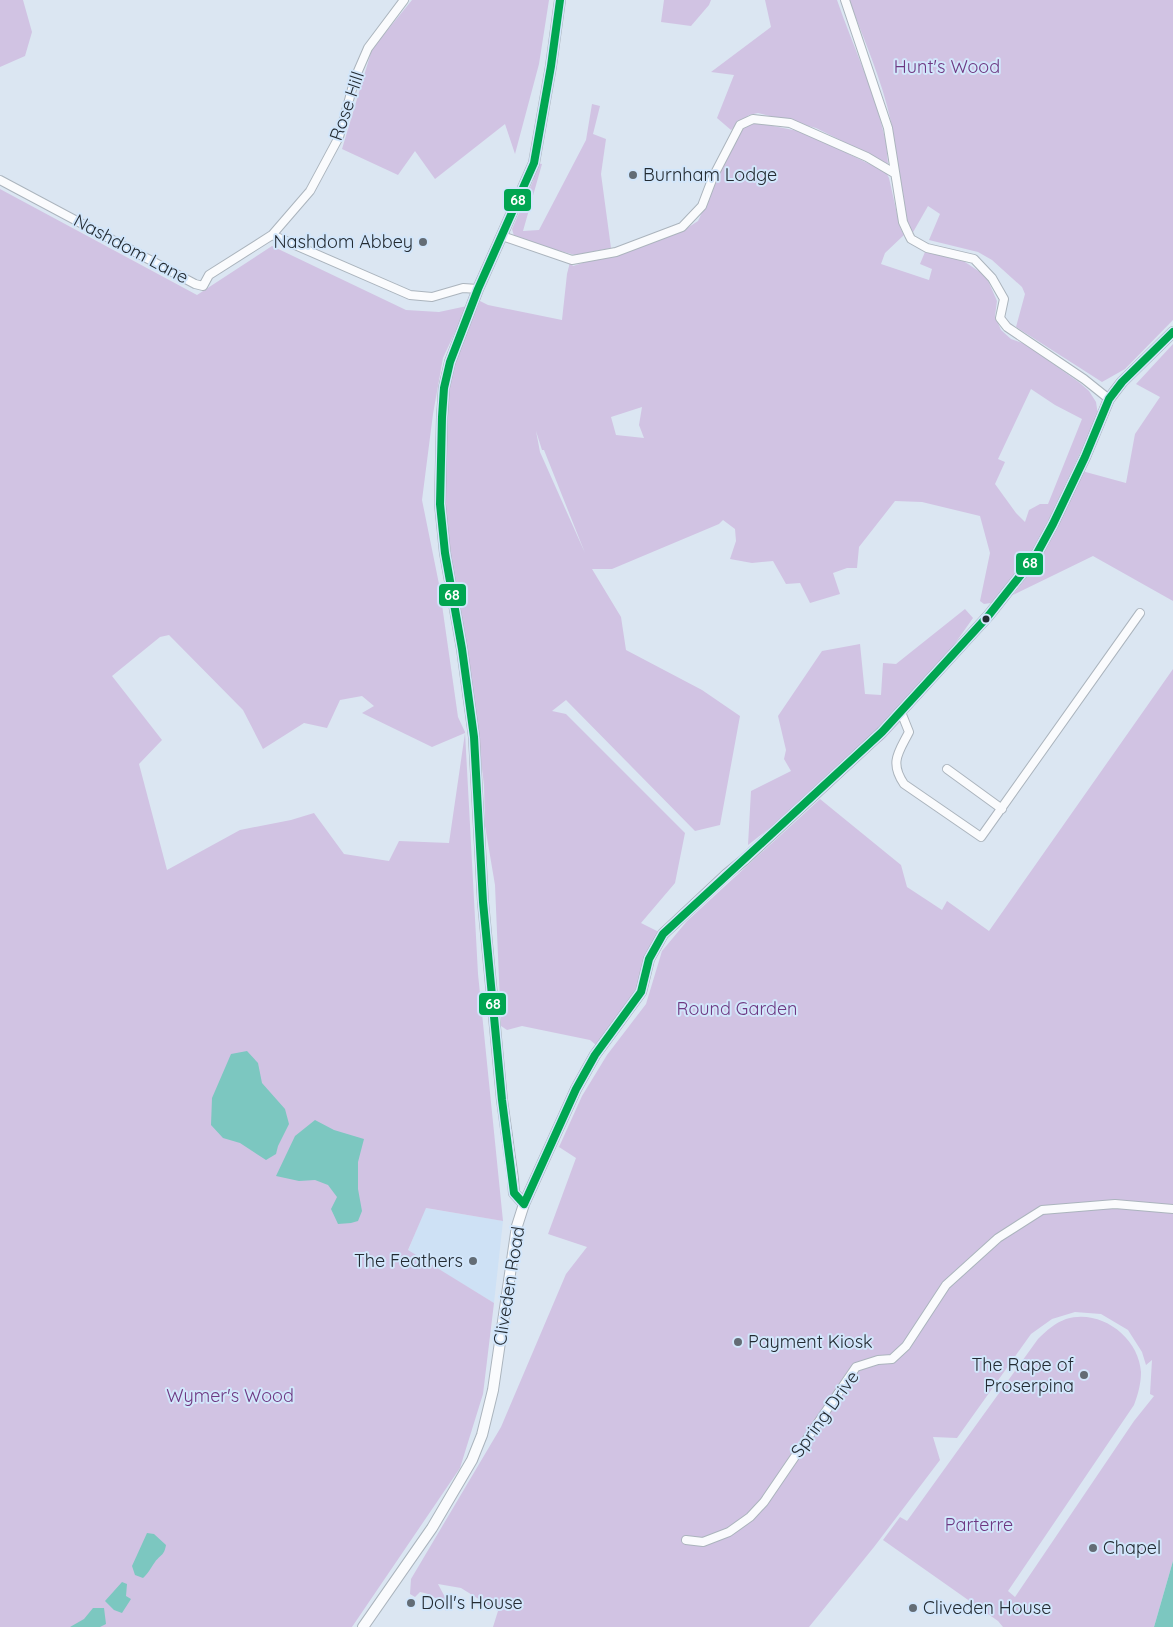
<svg xmlns="http://www.w3.org/2000/svg" width="1173" height="1627" font-family="Quicksand,sans-serif">
<rect width="100%" height="100%" fill="#dbe6f2"/>
<path fill="#cee1f5" d="M425,1208L503,1221L494,1303L408,1251Z"/>
<path fill="#d1c3e3" fill-rule="evenodd" d="M0,0H23L32,32L25,56L0,67Z
M412,0H549L539,64L515,154L505,124L435,179L415,151L398,175L342,149L372,49Z
M664,0H711L709,5L691,26L661,22Z
M765,0H837C853,46 874,90 885,138C887,146 887,155 888,164L816,128L758,113L749,115L731,130L717,118L734,75L711,72L771,27Z
M849,0H1173V320L1125,369L1102,382L1016,327L1025,294L1022,287L992,260L978,252L929,240L940,214L928,206L912,234C901,218 895,170 893,149C893,140 893,131 891,122C882,80 864,40 849,0Z
M592,104L600,106L593,134L606,139L601,174L611,248L575,255L520,240L514,236L512,229L533,181L537,163L542,164L523,231L539,230L586,140Z
M753,122L803,132L886,172L889,178L900,227L904,235L885,253L881,264L929,280L932,269L920,264L925,252L962,260L986,276L997,301L995,316L1001,330L1011,339L1025,344L1080,383L1089,391L1096,402L1098,415L1033,553L991,603L984,604L980,601L990,553L980,516L922,502L895,501L859,547L857,568H847L833,573L840,594L810,603L800,583L786,584L773,561L752,563L730,559L736,541L735,529L723,520L719,524L612,569H592L621,617L626,650L702,690L740,716L720,825L695,831L566,700L552,711L566,714L685,833L675,883L641,923L661,933L632,997L596,1045L590,1040L522,1026L507,1030L501,1026L495,885L485,826L484,785L465,633L446,539L442,494L447,405L454,363L480,301L488,305L562,320L567,274L570,262L573,266L681,232L698,221L740,131ZM1031,389L1055,405L1082,419L1048,504H1040L1029,510L1025,522L1016,513L995,484L1005,462L998,459ZM642,407L639,425L644,438L616,435L611,417ZM536,431L542,450H544L585,553L540,452Z
M0,189L197,295L272,246L406,310L439,312L467,306L443,358L433,414L422,500L439,584L458,717L465,732L478,974L503,1221L426,1208L408,1250L494,1303L483,1394L460,1468L352,1627H0ZM169,635L243,710L263,749L304,723L327,728L340,700L362,696L374,706L362,713L432,747L465,733L449,843L399,841L389,861L344,854L314,813L291,820L240,830L167,870L139,764L162,740L112,676L160,637Z
M1173,344V601L1093,556L1013,595L1041,557L1082,471L1126,483L1135,434L1160,397L1136,384Z
M965,609L973,618L899,723L883,740L748,845L751,791L791,771L784,759L786,750L778,716L822,651L860,644L865,694L881,695L883,663L896,664Z
M1173,669V1561L1154,1627H1003L998,1621L883,1540L900,1517L907,1521L1038,1339C1047,1330 1055,1323 1066,1319C1100,1308 1139,1337 1141,1372C1141,1384 1138,1394 1134,1405L1008,1591L1015,1597L1134,1421L1154,1396L1150,1394L1152,1360L1146,1365L1142,1352L1128,1330L1101,1314L1075,1312L1052,1319L1031,1334L957,1438L933,1437L940,1460L874,1547L809,1627H493L498,1611L461,1588L438,1584L447,1601L446,1611C440,1600 433,1594 420,1592L415,1597L410,1594L411,1579L501,1427L566,1274L587,1247L548,1234L576,1158L559,1147L582,1096L607,1055L646,1004L662,951L687,921L820,799L901,865L907,887L942,910L947,901L989,931Z"/>
<path fill="#7cc7c0" d="M247,1051L258,1063L262,1083L285,1109L289,1124L278,1146L276,1154L266,1160L240,1143L223,1138L211,1125L212,1098L231,1054Z
M315,1120L334,1130L364,1139L358,1162V1189L362,1211L358,1221L351,1223L338,1224L331,1209L337,1197L328,1185L315,1180L299,1181L276,1176L295,1136Z
M147,1533L154,1534L166,1545C164,1556 161,1554 155,1562C151,1567 149,1573 143,1578L135,1575L132,1566Z
M1173,1561V1627H1154Z
M122,1582L127,1584L126,1596L131,1599L122,1613L114,1610L105,1601Z
M93,1608H104L106,1624L100,1627H70L84,1619Z"/>
<g fill="none" stroke-linecap="round" stroke-linejoin="round">
<g stroke="#abb4bd" stroke-width="10">
<path id="minor" d="M845,0L888,128L903,222L909,235L911,239L927,248L974,259L992,278L1004,299L1000,318L1007,327L1084,379L1109,399
M0,180L195,284L203,286L209,275L272,235L410,295L432,297L463,288L478,289
M272,235L310,191L339,137L355,78L368,48L404,0
M502,236L572,260L616,252L682,227L702,206L713,177L740,125L753,119L790,123L867,157L894,173
M901,712L909,732C899,752 889,762 904,784L981,837L1140,613
M947,769L1002,809
M686,1540L703,1542L729,1532L750,1517L764,1502L856,1367L878,1360L892,1359L906,1346L946,1285L998,1238L1042,1210L1115,1204L1173,1209"/>
</g>
<g stroke="#abb4bd" stroke-width="12">
<path id="tertiary" d="M524,1204L514,1193L513,1179L502,1100L483,902L474,737L462,649L445,553L440,504L442,417L444,388L450,362L478,289L534,163L551,66L560,0
M363,1627L432,1528L472,1460L482,1435L493,1390L517,1226L524,1204L576,1089L595,1055L641,992L649,959L663,934L727,874L744,860L882,732L989,615L1035,557L1053,524L1085,457L1109,399L1122,382L1173,332"/>
</g>
<use href="#minor" stroke="#fafbfd" stroke-width="8"/>
<use href="#tertiary" stroke="#fafbfd" stroke-width="10"/>
<g stroke="#d2e6fb" stroke-width="11">
<path id="bus-1" d="M524,1204L514,1193L502,1100L483,902L474,737L462,649L445,553L440,504L442,417L444,388L450,362L478,289L534,163L551,66L560,0
M524,1204L576,1089L595,1055L641,992L649,959L663,934L882,732L989,615L1035,557L1053,524L1085,457L1109,399L1122,382L1173,332"/>
</g>
<use href="#bus-1" stroke="#00a651" stroke-width="8"/>
</g>
<g fill="#636c75" stroke="#d2e6fb" stroke-width="2">
<circle cx="633" cy="175" r="5"/>
<circle cx="423" cy="242" r="5"/>
<circle cx="473" cy="1261" r="5"/>
<circle cx="738" cy="1342" r="5"/>
<circle cx="1084" cy="1375" r="5"/>
<circle cx="1093" cy="1548" r="5"/>
<circle cx="411" cy="1603" r="5"/>
<circle cx="913" cy="1608" r="5"/>
</g>
<circle fill="#232b32" stroke="#d2e6fb" stroke-width="2" cx="986" cy="619" r="4.5"/>
<g text-anchor="middle" stroke-width="4" stroke-linejoin="round" paint-order="stroke">
<g font-size="18" fill="#6e3882" stroke="#d2e6fb">
<text x="947" y="73">Hunt's Wood</text>
<text x="737" y="1015">Round Garden</text>
<text x="230" y="1402">Wymer's Wood</text>
<text x="979" y="1531">Parterre</text>
</g>
<g font-size="18" fill="#232b32" stroke="#d2e6fb">
<text transform="translate(347 106) rotate(-71)" y="6">Rose Hill</text>
<text transform="translate(131 249) rotate(28)" y="6">Nashdom Lane</text>
<text transform="translate(509 1286) rotate(-81)" y="6">Cliveden Road</text>
<text transform="translate(825 1414) rotate(-54)" y="6">Spring Drive</text>
</g>
<g font-size="18" fill="#232b32" stroke="#d2e6fb" text-anchor="start">
<text x="643" y="181">Burnham Lodge</text>
<text x="413" y="248" text-anchor="end">Nashdom Abbey</text>
<text x="463" y="1267" text-anchor="end">The Feathers</text>
<text x="748" y="1348">Payment Kiosk</text>
<text x="1074" y="1371" text-anchor="end">The Rape of<tspan x="1074" dy="21">Proserpina</tspan></text>
<text x="1103" y="1554">Chapel</text>
<text x="421" y="1609">Doll's House</text>
<text x="923" y="1614">Cliveden House</text>
</g>
</g>
<g stroke="#d2e6fb" stroke-width="2">
<rect x="503" y="188" width="29" height="24" rx="5" fill="#00a651"/>
<rect x="1015" y="552" width="29" height="24" rx="5" fill="#00a651"/>
<rect x="438" y="583" width="29" height="24" rx="5" fill="#00a651"/>
<rect x="478" y="992" width="29" height="24" rx="5" fill="#00a651"/>
</g>
<g font-size="14" text-anchor="middle" font-weight="bold" fill="#fff">
<text x="518" y="205">68</text>
<text x="1030" y="568">68</text>
<text x="452" y="600">68</text>
<text x="493" y="1009">68</text>
</g>
</svg>
